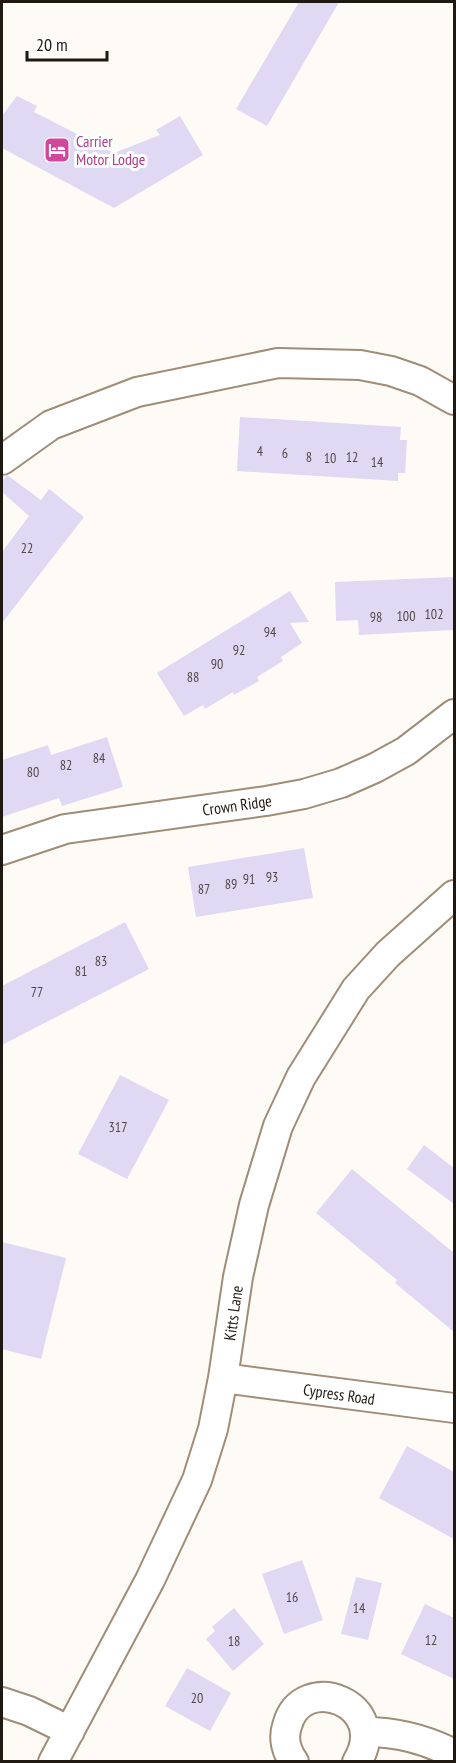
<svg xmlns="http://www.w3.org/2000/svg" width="456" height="1763" font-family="'PT Sans Narrow',sans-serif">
<rect width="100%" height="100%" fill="#fefaf6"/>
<path fill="#dfd9f3" d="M299,2H339L267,126L236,109Z
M17,96L37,106L34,112L114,153L160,135L156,130L180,116L203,155L114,208L2,148V116Z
M240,417L401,427L400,440H407L405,473H398V481L237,471Z
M7,475L41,500L49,489L84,517L2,623V552L29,516L2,492V481Z
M454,577V630L359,635L358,620L336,621L335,582Z
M290,591L309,622L290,623L302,643L281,657L283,661L257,677L259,681L234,695L233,692L205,709L203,705L184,716L157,673Z
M107,737L123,787L62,806L59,798L2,817V760L48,745L51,755Z
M304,848L313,898L196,917L188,867Z
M125,922L149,969L2,1045V986Z
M120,1075L169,1100L127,1179L78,1154Z
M424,1145L454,1168V1204L407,1169Z
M352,1169L454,1253V1332L395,1283L397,1280L316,1213Z
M2,1242L66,1258L41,1359L2,1349Z
M407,1446L454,1472V1539L379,1498Z
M302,1560L323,1620L284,1634L262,1574Z
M356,1577L382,1583L368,1640L341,1634Z
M425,1604L454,1618V1679L401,1654Z
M234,1608L264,1644L233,1671L206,1639L215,1631L212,1627Z
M187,1668L231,1693L210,1731L165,1706Z"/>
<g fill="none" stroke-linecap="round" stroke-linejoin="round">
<g stroke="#9f8d78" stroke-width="32">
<path id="minor" d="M2,460L51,425L137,392L278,363L360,365L391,371L420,381L454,400
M2,850L65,829L266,801L304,794L341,783L375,768L406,751L454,714
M223,1378L454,1408
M2,1702L29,1711L70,1731
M365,1732C398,1732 425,1739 454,1754
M53,1762L150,1580L197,1480L213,1429L223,1378L238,1277L254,1205L278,1126L301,1077L356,989L388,954L454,895
M294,1762C286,1751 283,1738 287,1726C302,1669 392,1704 357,1762"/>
</g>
<use href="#minor" stroke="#fff" stroke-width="28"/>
</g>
<defs>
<g id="hotel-square" transform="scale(1.35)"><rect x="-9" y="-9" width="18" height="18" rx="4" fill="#d1479c" stroke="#fff"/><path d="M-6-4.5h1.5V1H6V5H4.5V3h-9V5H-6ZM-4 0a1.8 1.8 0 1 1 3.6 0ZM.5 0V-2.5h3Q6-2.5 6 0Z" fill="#fff"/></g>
</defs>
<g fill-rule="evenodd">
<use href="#hotel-square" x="57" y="150"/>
</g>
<g text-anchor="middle" stroke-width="6" stroke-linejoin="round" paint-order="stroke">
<g font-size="14" fill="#50494a">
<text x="260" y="456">4</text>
<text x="285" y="458">6</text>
<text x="309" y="462">8</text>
<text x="352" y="462">12</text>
<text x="330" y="463">10</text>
<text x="377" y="467">14</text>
<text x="27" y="553">22</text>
<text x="434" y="619">102</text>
<text x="406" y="621">100</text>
<text x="376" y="622">98</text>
<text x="270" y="637">94</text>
<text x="239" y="655">92</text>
<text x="217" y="669">90</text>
<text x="193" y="682">88</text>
<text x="99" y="763">84</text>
<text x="66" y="770">82</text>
<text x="33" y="777">80</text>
<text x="272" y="882">93</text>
<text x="249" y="884">91</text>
<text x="231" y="889">89</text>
<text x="204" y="894">87</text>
<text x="101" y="966">83</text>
<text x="81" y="976">81</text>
<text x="37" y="997">77</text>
<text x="118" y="1132">317</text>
<text x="292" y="1602">16</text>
<text x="359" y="1613">14</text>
<text x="431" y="1645">12</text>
<text x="234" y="1646">18</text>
<text x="197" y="1703">20</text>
</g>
<g font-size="16" fill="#b23c85" stroke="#fff" text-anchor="start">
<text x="76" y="147">Carrier<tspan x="76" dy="18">Motor Lodge</tspan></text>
</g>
<g font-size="16" fill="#201911" stroke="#fff">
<text transform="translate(237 805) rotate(-8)" y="6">Crown Ridge</text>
<text transform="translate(233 1313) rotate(-82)" y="6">Kitts Lane</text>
<text transform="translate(339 1394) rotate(8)" y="6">Cypress Road</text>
</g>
</g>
<rect width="456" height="1763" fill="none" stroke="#201911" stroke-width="6"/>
<path d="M27 51v9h80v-9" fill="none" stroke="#201911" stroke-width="3"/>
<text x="36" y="51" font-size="18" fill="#201911" stroke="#ffffff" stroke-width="4.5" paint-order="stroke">20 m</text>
</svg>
